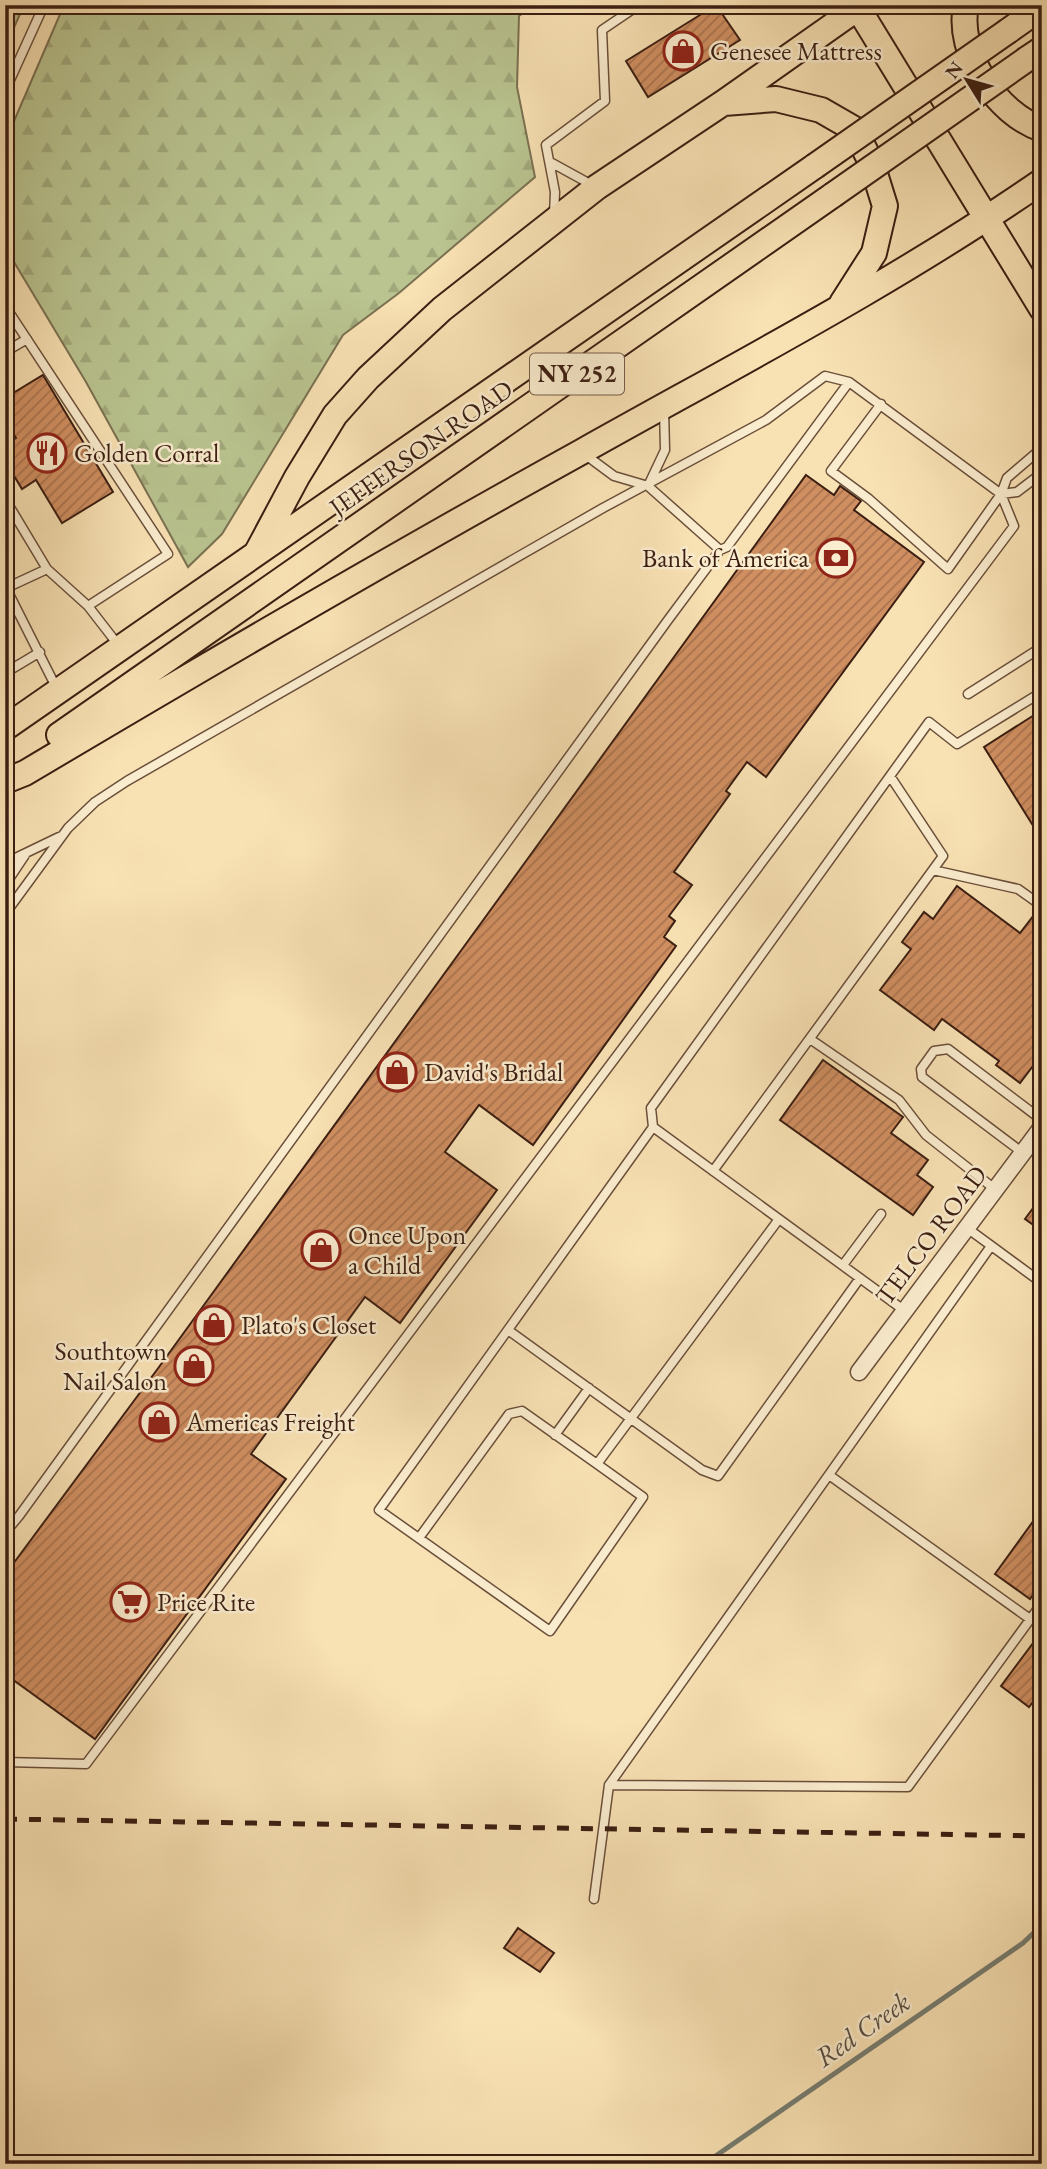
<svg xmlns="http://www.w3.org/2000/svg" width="1047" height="2169" font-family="'EB Garamond',serif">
<defs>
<pattern id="forest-firs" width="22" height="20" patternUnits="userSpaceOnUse" patternTransform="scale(1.75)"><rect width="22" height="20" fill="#b9c490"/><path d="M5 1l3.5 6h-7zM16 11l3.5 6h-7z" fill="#a0a87b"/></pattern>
<pattern id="building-hatch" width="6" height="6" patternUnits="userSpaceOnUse" patternTransform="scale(1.75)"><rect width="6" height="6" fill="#d08f61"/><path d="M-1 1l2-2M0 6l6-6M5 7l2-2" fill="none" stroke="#aa744f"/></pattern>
</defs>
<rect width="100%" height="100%" fill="#f8e1b3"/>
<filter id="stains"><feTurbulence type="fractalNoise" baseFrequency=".00286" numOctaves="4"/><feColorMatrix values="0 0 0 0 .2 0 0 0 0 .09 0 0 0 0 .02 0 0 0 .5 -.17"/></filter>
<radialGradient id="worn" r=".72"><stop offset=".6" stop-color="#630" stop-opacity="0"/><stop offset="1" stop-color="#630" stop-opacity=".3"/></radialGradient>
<path fill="url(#forest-firs)" stroke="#7a7151" stroke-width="2" d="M5,5H24L5,48Z
M64,5H534L519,16L517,87L535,177L399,293L343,335L222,534L188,567L86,382L5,247V142Z"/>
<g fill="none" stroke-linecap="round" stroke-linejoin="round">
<path stroke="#767d71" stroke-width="5" d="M704,2164L1023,1943L1042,1925"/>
</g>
<path fill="url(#building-hatch)" stroke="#3b1e12" stroke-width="2" d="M716,5L740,40L648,97L626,61Z
M43,375L113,492L62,523L36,480L22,489L5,461V445L16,438L5,420V398Z
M806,475L834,495L840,486L861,501L854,510L924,562L766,777L747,762L726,791L730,794L674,872L692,885L669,916L675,921L664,937L676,946L533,1145L479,1105L445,1152L497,1190L400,1323L365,1297L251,1454L286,1479L95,1739L5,1674V1563L13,1564L159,1367Z
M1042,710V840L984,747Z
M957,886L1020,933L1037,911L1042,912V1054L1020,1083L996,1065L999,1061L942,1019L934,1030L880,990L911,949L902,942L924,912L933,919Z
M823,1060L903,1117L891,1133L928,1160L917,1175L933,1187L913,1215L780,1120Z
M1042,1196V1231L1025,1219Z
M1042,1509V1582L1030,1599L995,1574Z
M1042,1631V1690L1029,1707L1001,1686Z
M518,1928L554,1953L540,1972L504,1948Z"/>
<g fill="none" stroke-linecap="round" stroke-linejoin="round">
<g stroke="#6a4f3a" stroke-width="11">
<path id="lane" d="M5,91L44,5
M552,163L592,185
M554,214L555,192L546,145L605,101L602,30L639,5
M5,306L168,554L88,606L119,646
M5,352L27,339
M881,404L831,471L869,499L948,569L1001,494L1007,478L1042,448
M583,453L614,476L648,486L720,550
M648,486L665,450L664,409
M1001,494L1017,492L1042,473
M5,499L47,569L6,588
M47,569L88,606
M5,586L57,689
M5,673L40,652
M968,694L1042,647
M5,863L59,837
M933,870L1018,889L1042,906
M5,885L25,855
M5,914L68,828L95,802L127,781L603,508L766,420L825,376L849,382L1001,494L1014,526L86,1764L5,1762
M810,1039L899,1100L926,1135L996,1190
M653,1127L651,1108L890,776
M1023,1153L922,1077L921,1069L934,1051L948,1049L1042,1120
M713,1171L943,856L890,776L929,722L957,744L1042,692
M779,1219L597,1464L643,1497L550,1631L379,1510L653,1127L905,1311
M967,1228L1042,1283
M991,1246L609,1785L908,1787L1042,1603
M843,1265L881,1214
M508,1330L702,1470L718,1476L860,1278
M555,1435L589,1388
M829,1475L1030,1619
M5,1528H9L19,1516L668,620L720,550L727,547L849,382
M419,1538L509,1414L522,1411L597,1464
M594,1899L609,1785"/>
</g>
<g stroke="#6a4f3a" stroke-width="19">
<path id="street" d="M859,1372L1042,1127"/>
</g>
<g stroke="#3b1e12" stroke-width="28">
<path id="primary" d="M856,5L1042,309
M966,5C956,53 997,114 1042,129
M1008,31L1042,7
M1027,59L1042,49
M724,103L776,99L821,110L854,129L872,164L885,206L874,253L842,303
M257,552L297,477L335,415L368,378L442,309L597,187L723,103L862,5
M5,728L815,166
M59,735L833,195
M5,781L25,773C210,663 395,555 583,451C738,364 896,282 1042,181"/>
</g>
<use href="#lane" stroke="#faecce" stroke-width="8"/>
<use href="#street" stroke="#faecce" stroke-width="16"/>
<use href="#primary" stroke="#f8e1b3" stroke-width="24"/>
<path stroke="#3b1e12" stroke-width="5" stroke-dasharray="12 12" stroke-linecap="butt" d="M5,1819L1042,1836"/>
<g stroke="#3b1e12" stroke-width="28" stroke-linecap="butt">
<path id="primary-bridge" d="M815,166L1008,31
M833,195L1027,59"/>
</g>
<use href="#primary-bridge" stroke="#f8e1b3" stroke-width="24"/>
</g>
<defs>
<g id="shop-ring" transform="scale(2.0125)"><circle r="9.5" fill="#faecce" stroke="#8f2418" stroke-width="1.5"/><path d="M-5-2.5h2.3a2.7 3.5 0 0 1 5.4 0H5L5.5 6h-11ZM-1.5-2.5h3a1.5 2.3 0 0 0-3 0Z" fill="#8f2418"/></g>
<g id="restaurant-ring" transform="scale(2.0125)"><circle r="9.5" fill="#faecce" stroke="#8f2418" stroke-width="1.5"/><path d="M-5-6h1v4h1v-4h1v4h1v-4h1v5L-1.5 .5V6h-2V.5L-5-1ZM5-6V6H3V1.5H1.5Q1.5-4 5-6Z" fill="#8f2418"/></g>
<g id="bank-ring" transform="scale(2.0125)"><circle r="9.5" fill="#faecce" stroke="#8f2418" stroke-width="1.5"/><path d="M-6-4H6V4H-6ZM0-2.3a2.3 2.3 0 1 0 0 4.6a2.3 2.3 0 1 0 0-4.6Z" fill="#8f2418"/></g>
<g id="supermarket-ring" transform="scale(2.0125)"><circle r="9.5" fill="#faecce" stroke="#8f2418" stroke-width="1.5"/><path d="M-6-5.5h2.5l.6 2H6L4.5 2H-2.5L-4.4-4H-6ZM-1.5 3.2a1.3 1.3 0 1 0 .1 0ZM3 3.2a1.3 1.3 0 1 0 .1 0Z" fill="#8f2418"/></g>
</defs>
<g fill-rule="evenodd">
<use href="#shop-ring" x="683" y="51"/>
<use href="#restaurant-ring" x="47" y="453"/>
<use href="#bank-ring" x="836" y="558"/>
<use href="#shop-ring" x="397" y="1072"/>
<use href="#shop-ring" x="321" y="1250"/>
<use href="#shop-ring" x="214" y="1325"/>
<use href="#shop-ring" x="194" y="1366"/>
<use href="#shop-ring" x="159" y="1422"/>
<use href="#supermarket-ring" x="130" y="1602"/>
</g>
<g text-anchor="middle" stroke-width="5" stroke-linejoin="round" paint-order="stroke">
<rect fill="#faecce" stroke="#745c4a" stroke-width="2" x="530" y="353.5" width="94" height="41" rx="5"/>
<g font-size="24" font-weight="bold" fill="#3b1e12">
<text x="577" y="382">NY 252</text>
</g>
<g font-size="26" fill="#3b1e12" stroke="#faecce" text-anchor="start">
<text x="710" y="60">Genesee Mattress</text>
<text x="74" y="462">Golden Corral</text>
<text x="809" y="567" text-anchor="end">Bank of America</text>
<text x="424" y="1081">David's Bridal</text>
<text x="348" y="1244">Once Upon<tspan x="348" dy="30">a Child</tspan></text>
<text x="241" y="1334">Plato's Closet</text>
<text x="167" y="1360" text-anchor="end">Southtown<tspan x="167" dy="30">Nail Salon</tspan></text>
<text x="186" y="1431">Americas Freight</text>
<text x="157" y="1611">Price Rite</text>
</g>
<g font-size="26" fill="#3b1e12" stroke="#faecce">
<text transform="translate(421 448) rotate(-35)" y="9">JEFFERSON ROAD</text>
<text transform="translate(931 1235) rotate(-53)" y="9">TELCO ROAD</text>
</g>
<g font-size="28" font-style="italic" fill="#584e42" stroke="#faecce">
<text transform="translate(862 2029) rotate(-35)" y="10">Red Creek</text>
</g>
</g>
<rect width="1047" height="2169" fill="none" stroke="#f8e1b3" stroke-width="28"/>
<rect x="7" y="7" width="1033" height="2155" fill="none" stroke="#3b1e12" stroke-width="3.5"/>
<rect x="14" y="14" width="1019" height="2141" fill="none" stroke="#3b1e12" stroke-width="2"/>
<g transform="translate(967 80) rotate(307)" stroke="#faecce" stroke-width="5" paint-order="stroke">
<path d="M0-5L12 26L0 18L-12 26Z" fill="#3b1e12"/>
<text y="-10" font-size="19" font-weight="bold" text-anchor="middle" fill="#3b1e12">N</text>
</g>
<rect width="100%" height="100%" filter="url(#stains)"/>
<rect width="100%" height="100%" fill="url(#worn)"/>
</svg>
